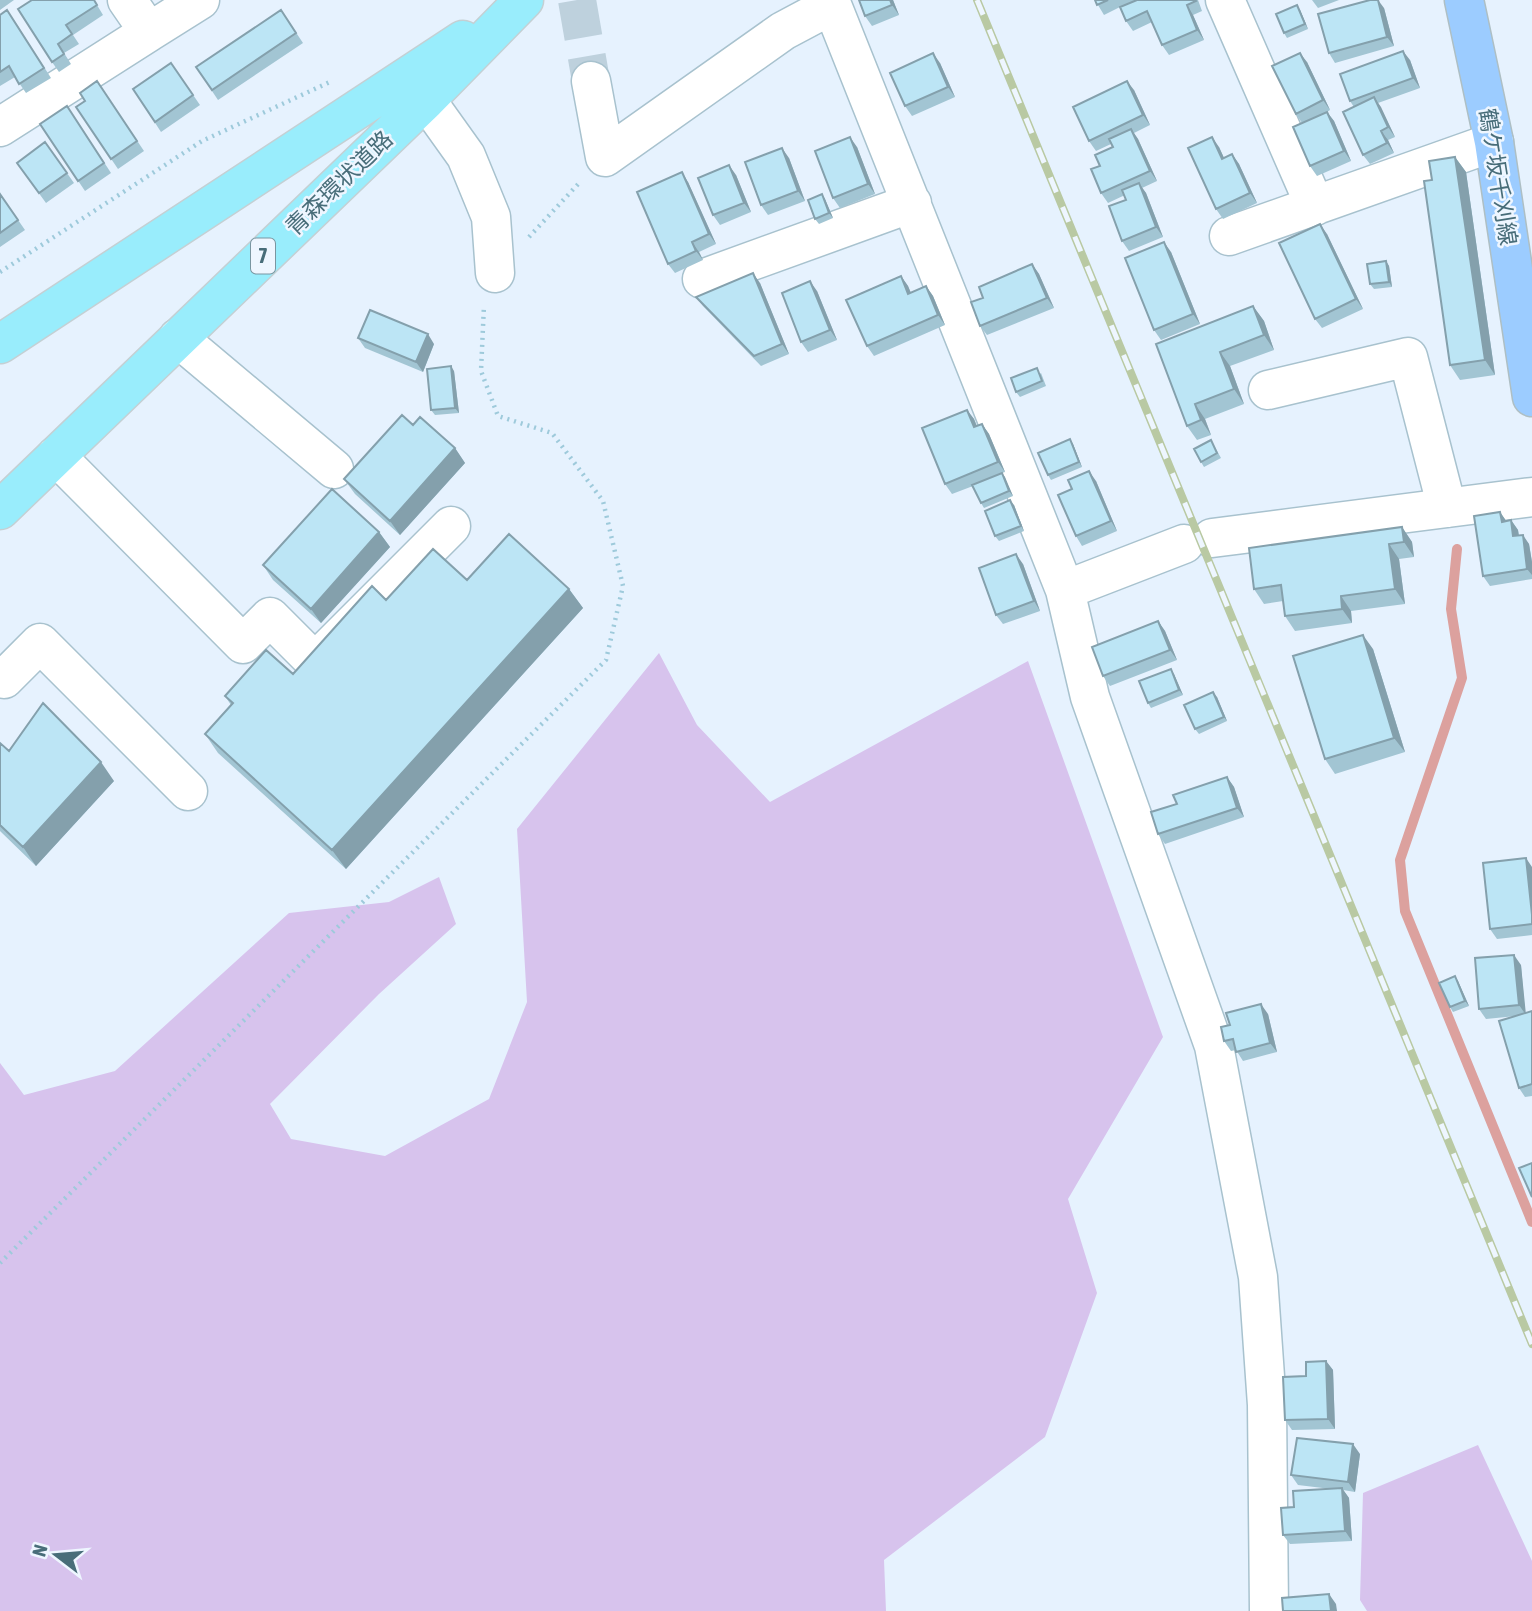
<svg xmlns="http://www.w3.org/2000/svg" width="1532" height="1611" font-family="'Asap Condensed','Noto Sans JP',sans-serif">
<rect width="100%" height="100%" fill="#e6f2fe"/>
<path fill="#d7c3ed" d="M659,653L697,725L770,802L1028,661L1163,1037L1068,1199L1097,1293L1045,1437L884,1560L886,1611H0V1063L24,1095L115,1071L289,913L389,902L439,877L456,924L379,994L270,1104L291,1139L385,1156L489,1099L527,1002L517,829Z
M1478,1445L1532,1561V1611H1367L1360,1600L1363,1493Z"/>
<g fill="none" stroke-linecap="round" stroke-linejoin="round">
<path stroke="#dca19e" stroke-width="10" d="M1457,549L1451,609L1462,678L1400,860L1405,911L1532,1222"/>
<path stroke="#bed1dd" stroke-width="38" stroke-dasharray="38 19" stroke-linecap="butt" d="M577,0L591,81"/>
<g stroke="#a8c2ce" stroke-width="41">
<path id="minor" d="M1225,0L1315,206
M149,32L200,0
M591,81L605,157L783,31L832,5L1065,590L1090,697L1214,1046L1258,1277L1267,1405L1269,1611
M426,100L466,156L491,217L495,273
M0,127L149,32L127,0
M1229,236L1494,142
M702,279L912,203
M178,338L334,469
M1268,390L1408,357L1447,508
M56,456L243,644L270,617L315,662L451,526
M1212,538L1532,497
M1065,590L1184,544
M0,675L4,679L40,643L188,791"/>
</g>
<g stroke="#aebfc4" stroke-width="41">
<path id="major" d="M1464,0L1494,142L1532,397"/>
</g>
<g stroke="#c4d0d4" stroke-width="41">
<path id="highway" d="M0,344L463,40
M0,510L426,100L524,0"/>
</g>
<path stroke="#9ecadb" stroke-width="4.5" stroke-dasharray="2 5" stroke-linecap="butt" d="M529,237L580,182
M0,272L202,141L332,81
M0,1263L606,660L623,586L603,501L552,433L498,416L481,371L484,305"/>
<use href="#minor" stroke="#fff" stroke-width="38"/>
<use href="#major" stroke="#9cccff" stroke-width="38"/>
<use href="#highway" stroke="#99edfc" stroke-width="38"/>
<g stroke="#b9c9a3" stroke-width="8">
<path id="rail" d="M977,0L1532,1344"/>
</g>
<use href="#rail" stroke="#eef6ff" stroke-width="5" stroke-dasharray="16" stroke-linecap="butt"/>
</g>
<path fill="#a2c5d3" d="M0,0H14L0,10Z
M32,0H94L103,15L73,35L79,44L64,53L71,64L59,72L52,62Z
M893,0L899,15L872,26L865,16Z
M1095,0H1198L1202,11L1193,15L1204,40L1169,55L1162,45L1152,22L1133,31L1126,21L1120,7L1104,15Z
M1312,0H1339L1318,8Z
M1384,8L1394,46L1335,63L1329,53Z
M281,10L303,43L218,100L196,67Z
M1300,10L1308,29L1287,38L1284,33Z
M0,15L14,20L51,78L26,93L15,77L0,86Z
M1410,60L1420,88L1378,103L1395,137L1388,140L1394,153L1370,164L1363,155L1354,107L1350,101Z
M1307,62L1330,110L1327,112L1334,121L1351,161L1317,176L1310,166L1302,123L1296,114Z
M171,63L200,105L161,132L133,89Z
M940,63L955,97L912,116L905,106Z
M97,81L144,151L118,169L76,107L85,101Z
M1134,90L1150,125L1134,133L1138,139L1157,181L1142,188L1146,193L1163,237L1129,251L1122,241L1126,200L1125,195L1108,203L1101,193L1100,166L1113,147L1111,144L1096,151L1089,141Z
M74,116L111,173L85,191L40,124Z
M45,142L74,183L46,203L17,163Z
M857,147L875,194L840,208L833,198Z
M1219,147L1224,158L1232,154L1239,164L1257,203L1223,219L1216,209Z
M1455,157L1466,172L1495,375L1460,380L1450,365L1432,180Z
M789,158L805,201L768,215L761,205Z
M736,175L751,212L720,225L713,215Z
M688,182L716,244L699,252L703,260L675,273L668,264Z
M0,194L25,230L0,247Z
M822,194L825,199L833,218L819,224L815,219Z
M1327,234L1363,309L1322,328L1315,319Z
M1171,252L1200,324L1161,340L1154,330Z
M1386,261L1389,266L1392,287L1374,289L1370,284Z
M1032,264L1039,274L1054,308L987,335L980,326L983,298Z
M901,276L908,286L911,293L926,286L933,296L945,325L874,356L867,346Z
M760,283L789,354L761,366L703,306L696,297Z
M817,291L837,340L808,352L801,342Z
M1253,306L1264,321L1274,350L1230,366L1244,404L1205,419L1211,435L1197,440L1187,426L1156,344Z
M358,338L434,344L423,372L365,348Z
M454,371L459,413L435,415L431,410Z
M1041,373L1046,386L1020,397L1016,392Z
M967,410L974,419L977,426L982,424L989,434L1005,472L1002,473L1013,496L984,508L981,503L973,486L952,494L945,484Z
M413,425L455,448L465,463L400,535L355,494L344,479Z
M1070,439L1073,444L1082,467L1051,480L1048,475Z
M1211,440L1221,458L1204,467L1201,462Z
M1096,481L1117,531L1082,546L1076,536Z
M1014,505L1024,531L999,541L995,536Z
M1500,512L1506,521L1511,520L1518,530L1519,535L1529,544L1532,562V579L1490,586L1483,576Z
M1402,527L1412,542L1414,557L1399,559L1405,604L1351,611L1352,623L1295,631L1285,616L1283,601L1264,604L1254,589Z
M379,532L390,547L321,623L273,580L263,565Z
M1023,564L1040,611L1003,624L996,615Z
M467,580L569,589L583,608L346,869L218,753L205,734L231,705L225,696L293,674L386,600Z
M1158,621L1165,631L1177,660L1110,686L1103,676Z
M1373,649L1405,752L1335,774L1325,759Z
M1174,674L1183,695L1151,708L1148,703Z
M1217,697L1227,721L1199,734L1195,729Z
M0,743L9,751L114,781L36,866L0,831Z
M1227,777L1234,787L1244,817L1165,844L1158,834L1177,804Z
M1532,867V935L1497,939L1490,929Z
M1521,965L1525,1013L1532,1011V1096L1525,1097L1519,1088L1516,1016L1486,1019L1479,1009Z
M1455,976L1458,981L1469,1006L1453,1012L1450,1007Z
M1268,1014L1277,1052L1243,1061L1236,1050L1231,1051L1224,1041Z
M1326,1361L1333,1370L1335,1429L1292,1430L1285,1420L1306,1376Z
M1360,1454L1355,1492L1343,1490L1349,1498L1352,1541L1290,1544L1283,1535L1294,1507L1331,1489L1298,1485L1291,1475Z"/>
<path fill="#84a0ac" d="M890,0H893L899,15L892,5Z
M1378,0L1384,8L1394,46L1387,37Z
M1187,5L1193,15L1204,40L1197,30Z
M1297,5L1300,10L1308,29L1305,24Z
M1403,51L1410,60L1420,88L1413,78Z
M933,53L940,63L955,97L948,87Z
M1300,53L1307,62L1330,110L1323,100Z
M1127,81L1134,90L1150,125L1143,115Z
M1374,97L1381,107L1395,137L1388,127Z
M1327,112L1334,121L1351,161L1344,151Z
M1131,129L1138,139L1157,181L1150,171Z
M1381,131L1388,140L1394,153L1387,143Z
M850,137L857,147L875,194L868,184Z
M1212,137L1219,147L1229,169L1222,159Z
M782,148L789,158L805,201L798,191Z
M1232,154L1239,164L1257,203L1250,193Z
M1455,157L1466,172L1495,375L1485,360Z
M729,165L736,175L751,212L744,203Z
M682,172L688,182L716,244L709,234Z
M1139,183L1146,193L1163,237L1156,227Z
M822,194L825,199L833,218L829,213Z
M1320,224L1327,234L1363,309L1356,299Z
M692,242L699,252L703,260L696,251Z
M1164,242L1171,252L1200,324L1193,314Z
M1386,261L1389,266L1392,287L1389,282Z
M1032,264L1039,274L1054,308L1047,298Z
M753,273L760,283L789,354L782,344Z
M901,276L908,286L915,303L908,294Z
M810,281L817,291L837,340L830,330Z
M926,286L933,296L945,325L938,315Z
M1253,306L1264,321L1274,350L1264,335Z
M428,334L434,344L423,372L416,362Z
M1220,352L1230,366L1244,404L1234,389Z
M451,366L454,371L459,413L455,408Z
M1195,404L1205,419L1211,435L1201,420Z
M967,410L974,419L981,437L974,427Z
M982,424L989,434L1005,472L998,462Z
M1070,439L1073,444L1082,467L1079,462Z
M455,448L465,463L400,535L390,521Z
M1089,471L1096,481L1117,531L1111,521Z
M1002,473L1005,477L1013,496L1009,491Z
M1010,500L1014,505L1024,531L1021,526Z
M1500,512L1507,522H1502Z
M1511,520L1518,530L1520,546L1513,536Z
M1402,527L1412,542L1414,557L1404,542Z
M379,532L390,547L321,623L311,609Z
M1523,535L1529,544L1532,562V575L1527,569Z
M1389,544L1399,559L1405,604L1395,589Z
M1016,554L1023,564L1040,611L1034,601Z
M569,589L583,608L346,869L332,850Z
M1341,596L1351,611L1352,623L1342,609Z
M1158,621L1165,631L1177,660L1170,650Z
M1363,635L1373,649L1405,752L1394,738Z
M1171,669L1174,674L1183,695L1179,690Z
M1213,692L1217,697L1227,721L1224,717Z
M101,762L114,781L36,866L23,847Z
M1227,777L1234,787L1244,817L1237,808Z
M1526,858L1532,867V915Z
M1514,955L1521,965L1526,1015L1519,1005Z
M1455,976L1458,981L1469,1006L1465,1001Z
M1261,1004L1268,1014L1277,1052L1270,1043Z
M1326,1361L1333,1370L1335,1429L1328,1419Z
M1353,1444L1360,1454L1355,1492L1348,1482Z
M1342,1488L1349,1498L1352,1541L1345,1531Z
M1329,1594L1336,1604L1337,1611H1331Z"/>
<path fill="#bce5f5" stroke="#84a0ac" stroke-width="2" d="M32,0H94L97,5L66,25L72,34L58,44L64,54L52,62L18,9Z
M859,0H890L892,5L865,16Z
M1095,0H1108L1097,5Z
M1137,0H1195L1196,1L1187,5L1197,30L1162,45L1147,11L1126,21L1120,7Z
M1370,0H1378L1387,37L1329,53L1318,14Z
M1297,5L1305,24L1284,33L1276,14Z
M7,10L44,68L19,84L9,66L0,72V15Z
M281,10L296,33L212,90L196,67Z
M1403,51L1413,78L1350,101L1340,74Z
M933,53L948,87L905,106L890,73Z
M1300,53L1323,100L1296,114L1272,66Z
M171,63L193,95L155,122L133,89Z
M97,81L137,141L111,159L76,107L85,101L80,93Z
M1127,81L1143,115L1089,141L1073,107Z
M1374,97L1388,127L1381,131L1387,143L1363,155L1343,112Z
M67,106L104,163L78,181L40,124Z
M1327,112L1344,151L1310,166L1293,127Z
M1131,129L1150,171L1101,193L1091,169L1100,166L1095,155L1113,147L1109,139Z
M850,137L868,184L833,198L815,151Z
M1212,137L1222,159L1232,154L1250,193L1216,209L1188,148Z
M45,142L67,173L39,193L17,163Z
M782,148L798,191L761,205L745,162Z
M1455,157L1485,360L1450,365L1424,181L1432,180L1429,161Z
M729,165L744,203L713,215L698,178Z
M682,172L709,234L692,242L696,251L668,264L637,192Z
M1139,183L1156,227L1122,241L1109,206L1126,200L1122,190Z
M0,194L18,220L0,233Z
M822,194L829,213L815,219L808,200Z
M1320,224L1356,299L1315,319L1279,243Z
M1164,242L1193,314L1154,330L1125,258Z
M1386,261L1389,282L1370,284L1367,264Z
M1032,264L1047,298L980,326L971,302L983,298L979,287Z
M753,273L782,344L754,356L696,297Z
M901,276L908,294L926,286L938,315L867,346L846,300Z
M810,281L830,330L801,342L782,293Z
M1253,306L1264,335L1220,352L1234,389L1195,404L1201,420L1187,426L1156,344Z
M370,310L428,334L416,362L358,338Z
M451,366L455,408L431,410L427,369Z
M1037,368L1042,381L1016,392L1011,378Z
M967,410L974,427L982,424L998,462L945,484L922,428Z
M402,415L413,425L420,417L455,448L390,521L344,479Z
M1070,439L1079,462L1048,475L1038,453Z
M1211,440L1217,453L1201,462L1194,449Z
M1089,471L1111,521L1076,536L1058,495L1072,489L1068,480Z
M1002,473L1009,491L981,503L972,485Z
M332,489L379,532L311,609L263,565Z
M1010,500L1021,526L995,536L985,511Z
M1500,512L1502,522L1511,520L1513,536L1523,535L1527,569L1483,576L1474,516Z
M1402,527L1404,542L1389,544L1395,589L1341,596L1342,609L1285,616L1281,585L1254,589L1249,548Z
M509,534L569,589L332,850L205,734L233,703L225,696L266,650L293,674L372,586L386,600L433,549L467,580Z
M1016,554L1034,601L996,615L979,568Z
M1158,621L1170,650L1103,676L1092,647Z
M1363,635L1394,738L1325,759L1293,656Z
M1171,669L1179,690L1148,703L1139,681Z
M1213,692L1224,717L1195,729L1184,705Z
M43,703L101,762L23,847L0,825V743L9,751Z
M1227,777L1237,808L1158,834L1151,812L1177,804L1173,795Z
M1526,858L1532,915V924L1490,929L1483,863Z
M1514,955L1519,1005L1479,1009L1475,958Z
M1455,976L1465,1001L1450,1007L1439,983Z
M1261,1004L1270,1043L1236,1052L1233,1039L1224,1041L1221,1027L1230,1025L1226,1013Z
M1532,1011V1084L1519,1088L1499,1021Z
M1532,1163V1197L1519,1168Z
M1326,1361L1328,1419L1285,1420L1283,1377L1306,1376V1362Z
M1297,1438L1353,1444L1348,1482L1291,1475Z
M1342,1488L1345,1531L1283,1535L1281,1508L1294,1507L1293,1491Z
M1329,1594L1331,1611H1283L1282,1598Z"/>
<g text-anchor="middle" stroke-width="5" stroke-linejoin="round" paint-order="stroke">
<rect fill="#eef6ff" stroke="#7a96a1" stroke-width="2" x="251" y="238.5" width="24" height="35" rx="5"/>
<g font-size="21" font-weight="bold" fill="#486d79">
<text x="263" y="263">7</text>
</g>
<g font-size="23" fill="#486d79" stroke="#eef6ff">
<text transform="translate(1498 177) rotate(81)" y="8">鶴ケ坂千刈線</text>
<text transform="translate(339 183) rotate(-44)" y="8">青森環状道路</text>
</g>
</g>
<g transform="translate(56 1555) rotate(286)" stroke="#eef6ff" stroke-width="5" paint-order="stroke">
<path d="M0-5L12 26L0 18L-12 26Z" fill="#486d79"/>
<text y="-10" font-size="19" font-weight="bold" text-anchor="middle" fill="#486d79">N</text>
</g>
</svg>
